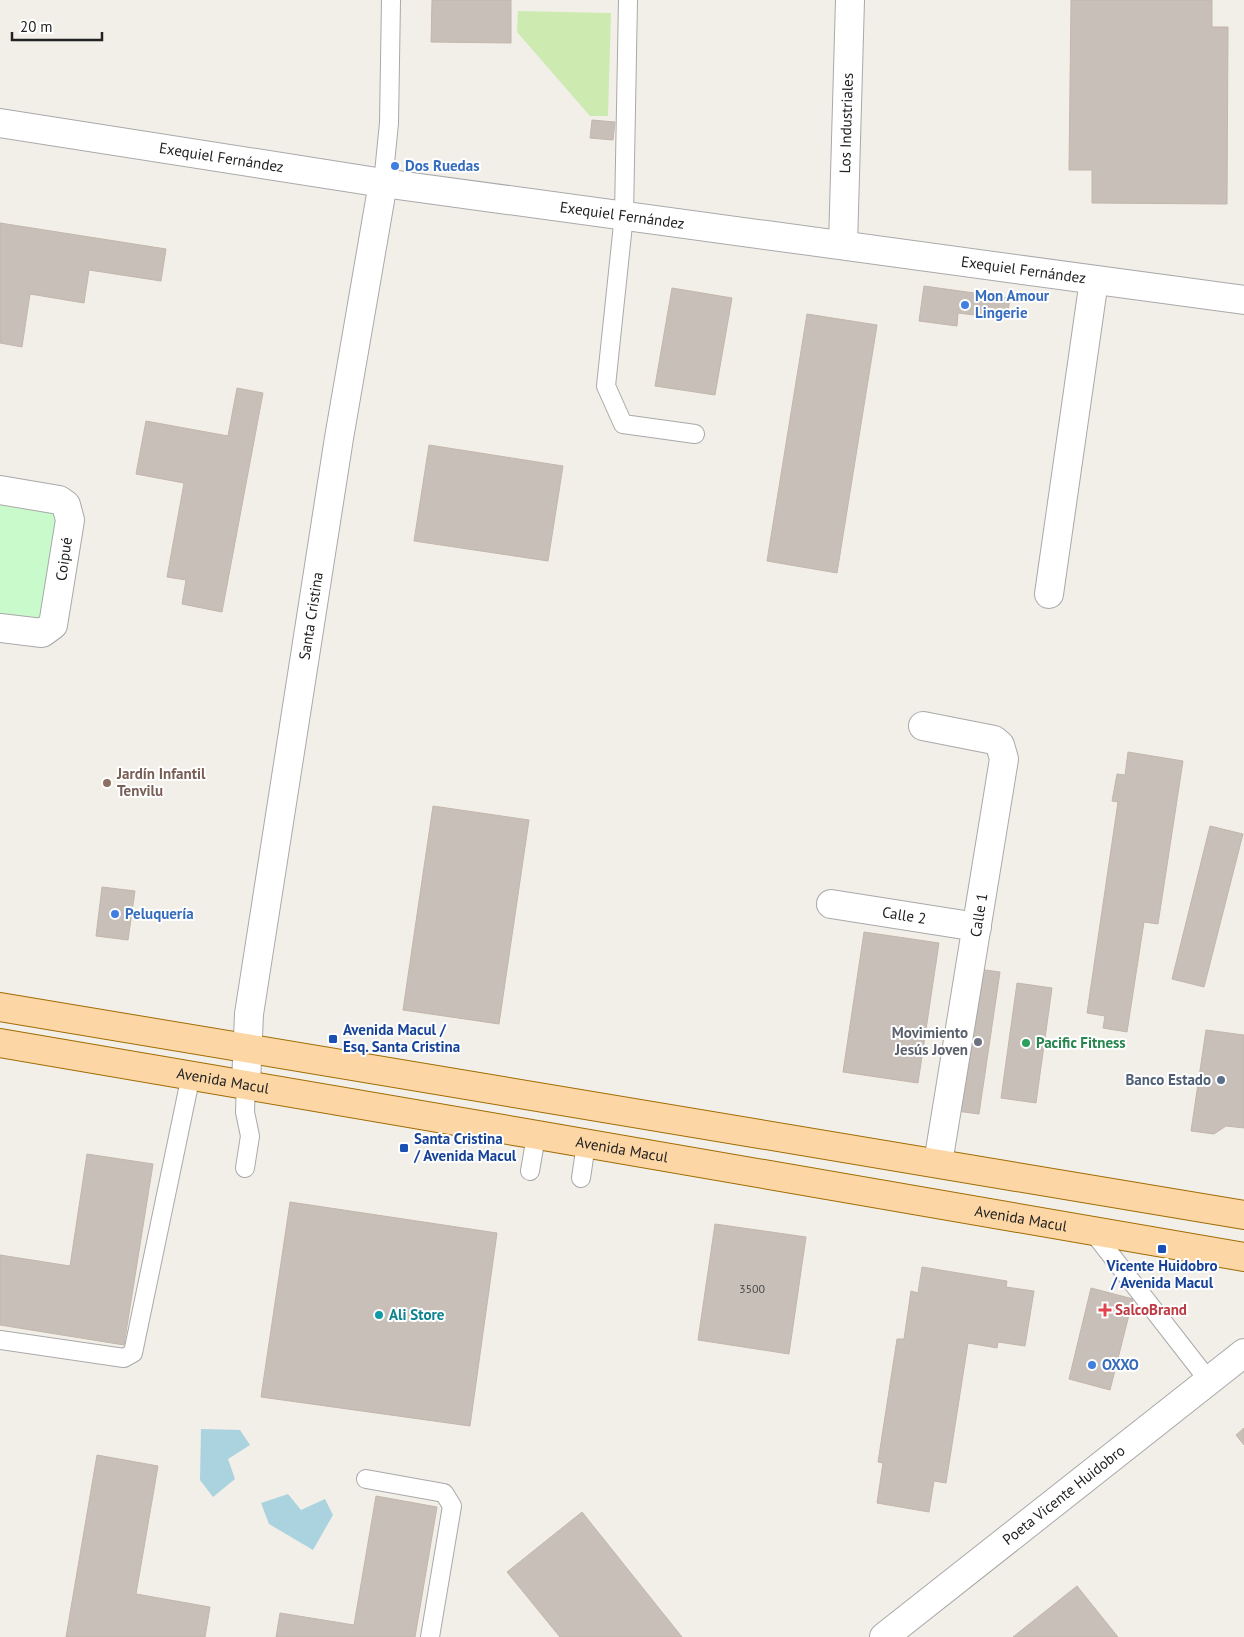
<svg xmlns="http://www.w3.org/2000/svg" width="1244" height="1637" font-family="'PT Sans',sans-serif">
<rect width="100%" height="100%" fill="#f2efe9"/>
<path fill="#cdebb0" d="M518,11L611,13L608,116H590L517,32Z"/>
<path fill="#c8facc" d="M0,498L63,508L44,625L0,618Z"/>
<path fill="#aad3df" d="M201,1429L240,1430L250,1445L228,1459L235,1479L213,1497L200,1480Z
M288,1494L301,1510L325,1499L333,1515L313,1550L269,1524L261,1503Z"/>
<path fill="#c7bfb8" stroke="#c4b6ab" d="M432,0H511V43L431,42Z
M1071,0H1212V27H1228L1227,204L1092,203V170H1069Z
M592,120L615,122L613,140L590,138Z
M0,223L166,249L161,281L89,270L84,303L30,294L22,347L0,343Z
M924,286L1010,298L1007,319L958,313L957,326L919,321Z
M672,288L732,298L715,395L655,386Z
M807,314L877,325L837,573L767,561Z
M237,388L263,393L222,612L182,604L186,580L167,577L184,483L136,474L146,421L228,436Z
M429,445L563,466L548,561L414,541Z
M1128,752L1183,761L1158,924L1144,922L1127,1032L1103,1028L1105,1016L1087,1013L1118,802L1112,801L1117,774L1125,775Z
M433,806L529,820L499,1024L403,1010Z
M1210,826L1243,834L1204,987L1172,979Z
M102,887L135,891L128,940L96,936Z
M864,932L939,943L918,1083L843,1072Z
M978,969L1000,972L979,1114L956,1111Z
M1017,983L1052,988L1036,1103L1001,1098Z
M1206,1030L1244,1035V1128L1226,1126L1214,1134L1191,1131Z
M87,1154L153,1164L124,1345L0,1325V1255L70,1266Z
M290,1202L497,1233L470,1426L261,1397Z
M715,1224L806,1237L789,1354L698,1340Z
M922,1267L1007,1281L1006,1287L1034,1291L1025,1346L998,1342L997,1348L968,1343L946,1483L934,1481L929,1512L877,1503L883,1463L878,1462L897,1339H904L911,1291L918,1293Z
M1091,1288L1133,1299L1110,1390L1069,1379Z
M1244,1428V1445L1236,1435Z
M97,1455L158,1466L136,1594L210,1607L205,1637H66Z
M376,1496L437,1507L415,1637H276L280,1613L354,1625Z
M582,1512L682,1637H560L507,1572Z
M1077,1586L1118,1637H1013Z"/>
<g fill="none" stroke-linecap="round" stroke-linejoin="round">
<g stroke="#a9a9a9" stroke-width="20">
<path id="service" d="M628,0L624,215L606,386L623,424L695,434
M383,183L389,123L391,0
M245,1168L250,1136L245,1112L246,1083
M530,1171L536,1136
M581,1178L586,1144
M1093,1232L1209,1381
M0,1340L124,1358L133,1353L191,1075
M366,1479L444,1493L452,1506L430,1637"/>
</g>
<g stroke="#a9a9a9" stroke-width="30">
<g id="minor">
<path id="s1" d="M843,245L850,0"/>
<path d="M0,490L59,500L66,505L70,520L53,625L42,633L0,628"/>
<path d="M1049,594L1094,280"/>
<path d="M923,726L994,740L1000,745L1004,759L938,1163"/>
<path id="s2" d="M831,904L977,927"/>
<path id="s3" d="M246,1083L249,1014L339,438L383,183"/>
</g>
</g>
<g stroke="#a9a9a9" stroke-width="30">
<g id="tertiary">
<path id="s4" d="M0,123L383,183L1244,300"/>
<path id="s5" d="M884,1637L1244,1353"/>
</g>
</g>
<g stroke="#a06b00" stroke-width="30">
<g id="primary">
<path d="M0,1007L1244,1215"/>
<path id="s6" d="M0,1043C415,1113 829,1186 1244,1257"/>
</g>
</g>
<use href="#service" stroke="#fff" stroke-width="18"/>
<use href="#minor" stroke="#fff" stroke-width="28"/>
<use href="#tertiary" stroke="#fff" stroke-width="28"/>
<use href="#primary" stroke="#fcd6a4" stroke-width="28"/>
</g>
<g fill="#3f7fe0" stroke="#fff" stroke-width="2">
<circle cx="395" cy="166" r="5"/>
<circle cx="965" cy="305" r="5"/>
<circle cx="115" cy="914" r="5"/>
<circle cx="1092" cy="1365" r="5"/>
</g>
<circle fill="#8d6e63" stroke="#fff" stroke-width="2" cx="107" cy="783" r="5"/>
<g fill="#1a4fb4" stroke="#fff" stroke-width="2">
<rect x="328" y="1034" width="10" height="10" rx="2.5"/>
<rect x="399" y="1143" width="10" height="10" rx="2.5"/>
<rect x="1157" y="1244" width="10" height="10" rx="2.5"/>
</g>
<circle fill="#6b7280" stroke="#fff" stroke-width="2" cx="978" cy="1042" r="5"/>
<circle fill="#2e9e5b" stroke="#fff" stroke-width="2" cx="1026" cy="1043" r="5"/>
<circle fill="#5c6f8a" stroke="#fff" stroke-width="2" cx="1221" cy="1080" r="5"/>
<path fill="#e0444e" stroke="#fff" stroke-width="2" d="M1102.5 1302.5h5v5h5v5h-5v5h-5v-5h-5v-5h5z"/>
<circle fill="#0f9aa8" stroke="#fff" stroke-width="2" cx="379" cy="1315" r="5"/>
<g text-anchor="middle" stroke-width="4" stroke-linejoin="round" paint-order="stroke">
<g font-size="12" fill="#4b4948">
<text x="752" y="1293">3500</text>
</g>
<g font-size="15" fill="#222" stroke="#fff">
<text dy="5" stroke="none"><textPath href="#s1" startOffset="122">Los Industriales</textPath></text>
<text dy="5" stroke="none"><textPath href="#s4" startOffset="224">Exequiel Fernández</textPath></text>
<text dy="5" stroke="none"><textPath href="#s4" startOffset="629">Exequiel Fernández</textPath></text>
<text dy="5" stroke="none"><textPath href="#s4" startOffset="1034">Exequiel Fernández</textPath></text>
<text transform="translate(64 559) rotate(-82)" y="5">Coipué</text>
<text dy="5" stroke="none"><textPath href="#s3" startOffset="472">Santa Cristina</textPath></text>
<text dy="5" stroke="none"><textPath href="#s2" startOffset="74">Calle 2</textPath></text>
<text transform="translate(979 915) rotate(-81)" y="5">Calle 1</text>
<text dy="5" stroke="none"><textPath href="#s6" startOffset="226">Avenida Macul</textPath></text>
<text dy="5" stroke="none"><textPath href="#s6" startOffset="631">Avenida Macul</textPath></text>
<text dy="5" stroke="none"><textPath href="#s6" startOffset="1036">Avenida Macul</textPath></text>
<text dy="5" stroke="none"><textPath href="#s5" startOffset="229">Poeta Vicente Huidobro</textPath></text>
</g>
<g font-size="15" font-weight="bold" fill="#366cbe" stroke="#fff" text-anchor="start">
<text x="405" y="171">Dos Ruedas</text>
<text x="975" y="301">Mon Amour<tspan x="975" dy="17">Lingerie</tspan></text>
<text x="125" y="919">Peluquería</text>
<text x="1102" y="1370">OXXO</text>
</g>
<g font-size="15" font-weight="bold" fill="#785e54" stroke="#fff" text-anchor="start">
<text x="117" y="779">Jardín Infantil<tspan x="117" dy="17">Tenvilu</tspan></text>
</g>
<g font-size="15" font-weight="bold" fill="#164399" stroke="#fff" text-anchor="start">
<text x="343" y="1035">Avenida Macul /<tspan x="343" dy="17">Esq. Santa Cristina</tspan></text>
<text x="414" y="1144">Santa Cristina<tspan x="414" dy="17">/ Avenida Macul</tspan></text>
<text x="1162" y="1271" text-anchor="middle">Vicente Huidobro<tspan x="1162" dy="17">/ Avenida Macul</tspan></text>
</g>
<g font-size="15" font-weight="bold" fill="#5b616d" stroke="#fff" text-anchor="end">
<text x="968" y="1038">Movimiento<tspan x="968" dy="17">Jesús Joven</tspan></text>
</g>
<g font-size="15" font-weight="bold" fill="#27864d" stroke="#fff" text-anchor="start">
<text x="1036" y="1048">Pacific Fitness</text>
</g>
<g font-size="15" font-weight="bold" fill="#4e5e75" stroke="#fff" text-anchor="end">
<text x="1211" y="1085">Banco Estado</text>
</g>
<g font-size="15" font-weight="bold" fill="#be3a42" stroke="#fff" text-anchor="start">
<text x="1115" y="1315">SalcoBrand</text>
</g>
<g font-size="15" font-weight="bold" fill="#0d838f" stroke="#fff" text-anchor="start">
<text x="389" y="1320">Ali Store</text>
</g>
</g>
<path d="M12 32v8h90v-8" fill="none" stroke="#222222" stroke-width="2.5"/>
<text x="20" y="32" font-size="15" fill="#222222" stroke="#ffffff" stroke-width="4" paint-order="stroke">20 m</text>
</svg>
